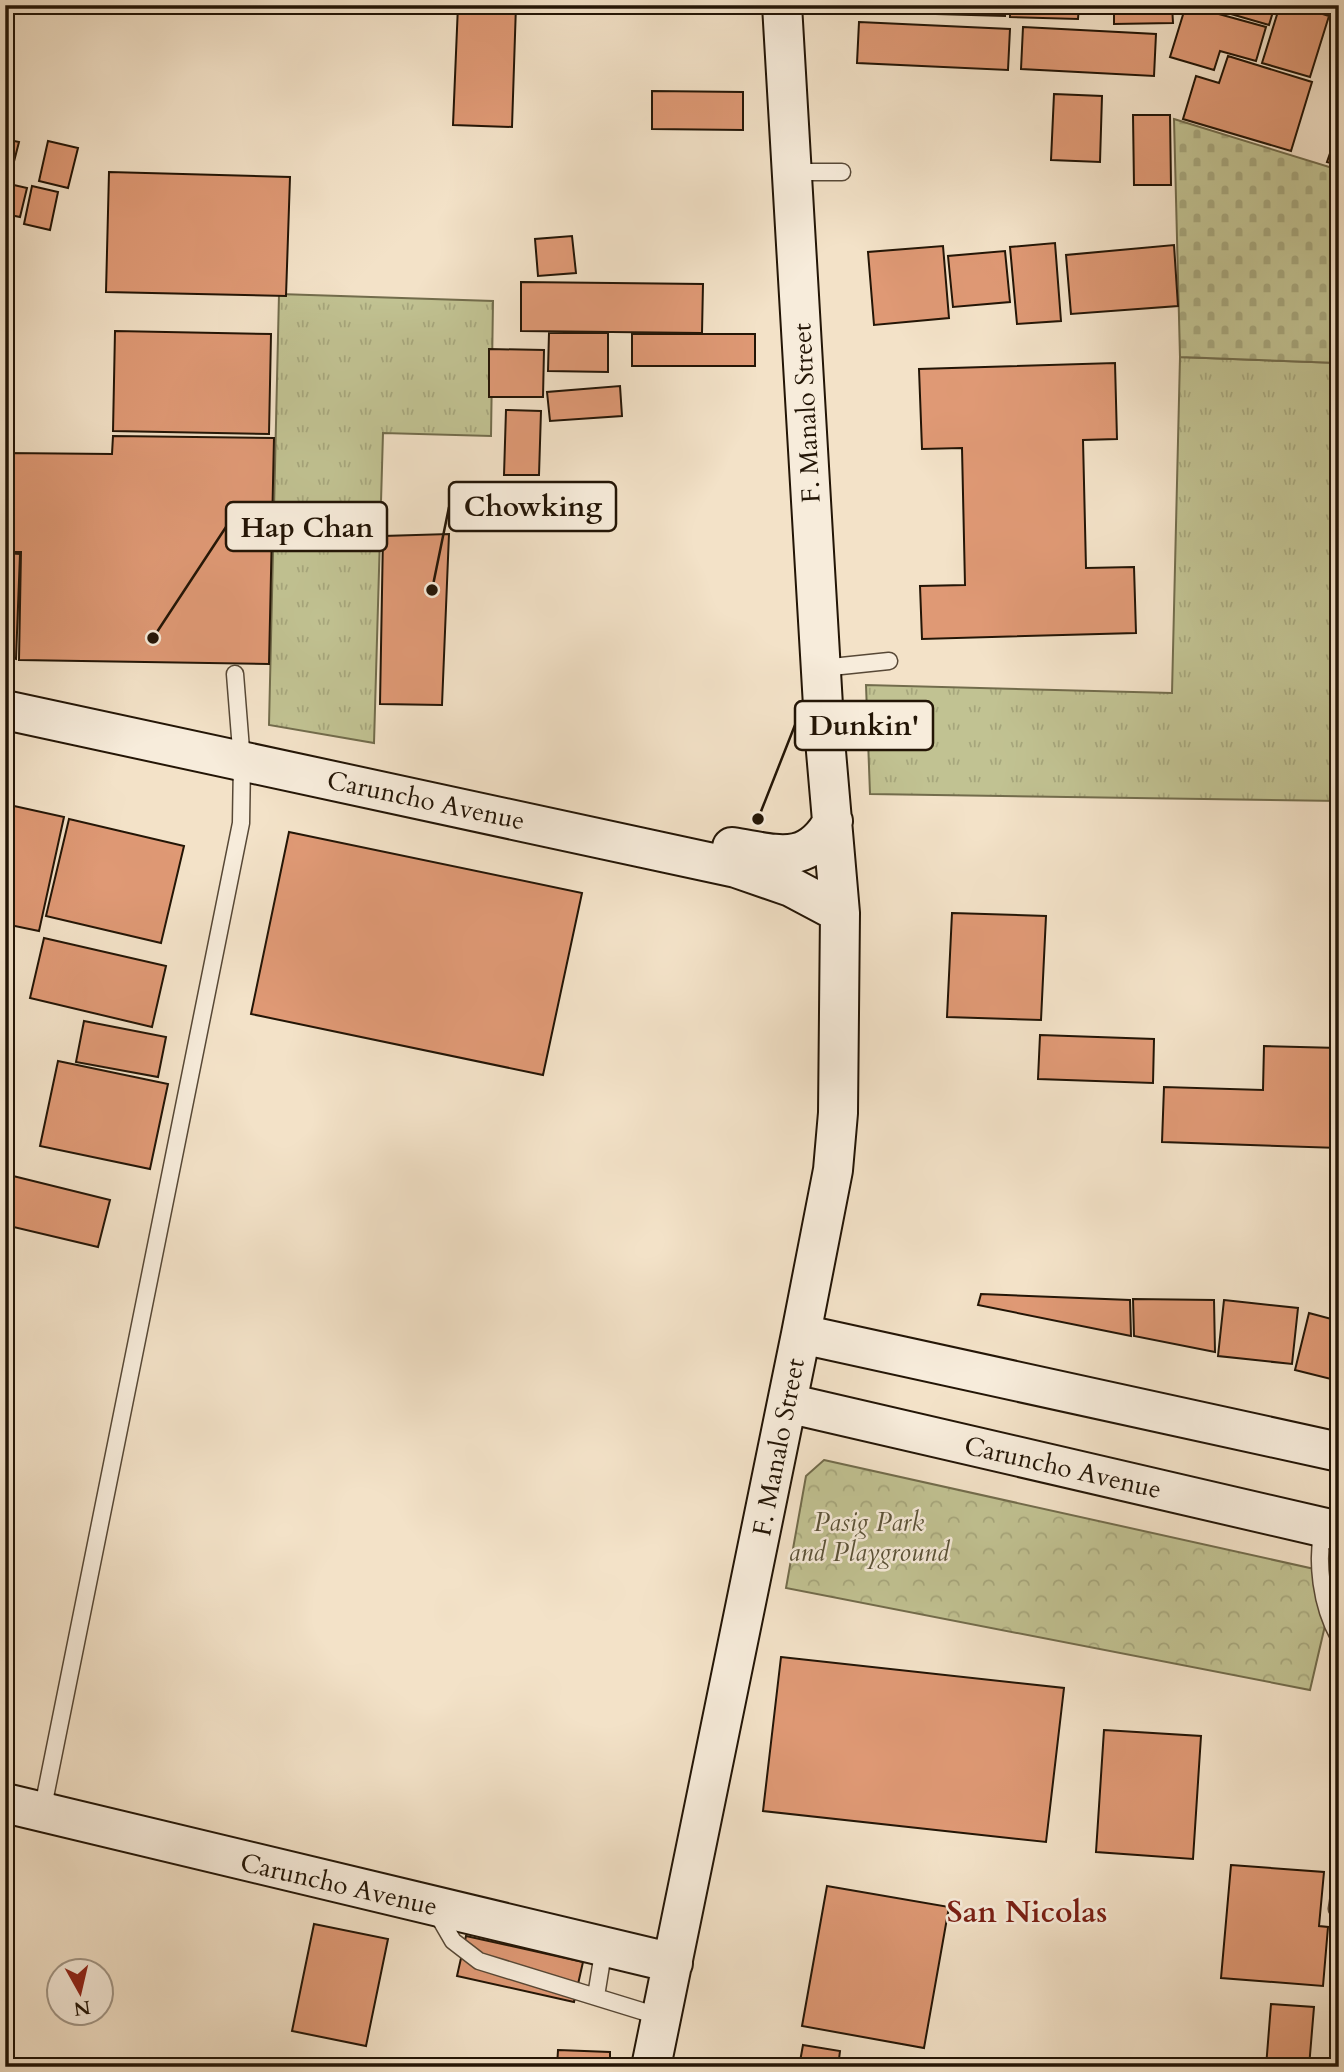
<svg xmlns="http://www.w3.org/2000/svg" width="1344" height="2072" font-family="Cardo,serif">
<defs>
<pattern id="grass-tufts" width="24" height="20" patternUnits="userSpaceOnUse" patternTransform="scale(1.75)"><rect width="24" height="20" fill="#c1c292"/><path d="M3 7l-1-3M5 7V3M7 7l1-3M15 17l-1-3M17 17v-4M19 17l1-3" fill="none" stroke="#a6a67c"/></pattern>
<pattern id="cemetery-stones" width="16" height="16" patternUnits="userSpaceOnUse" patternTransform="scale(1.75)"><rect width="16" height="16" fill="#c1c292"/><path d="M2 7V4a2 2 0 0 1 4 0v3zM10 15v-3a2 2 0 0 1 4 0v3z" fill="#a6a67c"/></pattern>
<pattern id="park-crowns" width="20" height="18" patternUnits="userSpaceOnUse" patternTransform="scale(1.75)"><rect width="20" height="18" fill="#c1c292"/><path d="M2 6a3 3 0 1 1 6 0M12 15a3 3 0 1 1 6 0" fill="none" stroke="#a6a67c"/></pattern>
</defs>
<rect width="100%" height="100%" fill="#f3e2c8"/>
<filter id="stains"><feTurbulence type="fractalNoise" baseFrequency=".00286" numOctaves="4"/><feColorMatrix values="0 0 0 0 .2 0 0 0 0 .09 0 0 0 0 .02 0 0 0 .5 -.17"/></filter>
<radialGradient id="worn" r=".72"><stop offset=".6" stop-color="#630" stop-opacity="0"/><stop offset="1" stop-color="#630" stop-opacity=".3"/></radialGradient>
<path fill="url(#grass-tufts)" stroke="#726c4c" stroke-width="2" d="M279,294L493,301L491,436L383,433L374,743L269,725Z
M1180,357L1339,363V801L870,794L866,685L1172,693Z"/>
<path fill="url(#cemetery-stones)" stroke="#726c4c" stroke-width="2" d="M1174,119L1339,170V363L1180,357Z"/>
<path fill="url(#park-crowns)" stroke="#726c4c" stroke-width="2" d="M824,1460L1337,1574L1310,1690L786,1588L806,1476Z"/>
<path fill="#df9975" stroke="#231506" stroke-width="2" d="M458,5H516L512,127L453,125Z
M901,5H1005V16L901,13Z
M1010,5H1079L1078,19L1010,17Z
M1114,5H1172L1173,23L1114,24Z
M1186,5L1266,27L1256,61L1220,51L1214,70L1170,57Z
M1218,5H1275L1269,25L1217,10Z
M1280,5H1294L1329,16L1310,77L1262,63Z
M859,22L1010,29L1008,70L857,63Z
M1023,27L1156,34L1154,76L1021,69Z
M1228,56L1312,82L1291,151L1183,119L1196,76L1219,83Z
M652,91L743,92V130L652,129Z
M1054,94L1102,96L1100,162L1051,160Z
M1133,115H1170L1171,185H1134Z
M1339,127V165L1327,162Z
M5,139L19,142L10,177L5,176Z
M48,141L78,148L68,188L39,181Z
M109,172L290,177L286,296L106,292Z
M5,183L27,188L20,217L5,214Z
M32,186L58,192L50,230L24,224Z
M572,236L576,273L538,276L535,239Z
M1055,243L1061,321L1017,324L1010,247Z
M1174,245L1178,306L1071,314L1066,255Z
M943,246L949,318L874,325L868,252Z
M1005,251L1010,302L953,307L948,256Z
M521,282L703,284L702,333L521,331Z
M115,331L271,334L269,434L113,431Z
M549,333H608V372L548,371Z
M632,334H755V366H632Z
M489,349L544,350L543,397H489Z
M1115,363L1117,439L1083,440L1086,568L1134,567L1136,633L922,639L920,586L965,585L962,448L922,449L919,369Z
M620,386L622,416L550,421L547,392Z
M506,410L541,411L539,475H504Z
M113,436L274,438L269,664L19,660L21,552H5V453L112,454Z
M449,534L442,705L380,704L383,536Z
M5,553L20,554L16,659L5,656Z
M5,804L64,817L39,931L5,924Z
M69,819L184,846L161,943L46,916Z
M289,832L582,893L543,1075L251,1014Z
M952,913L1046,916L1041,1020L947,1017Z
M44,938L166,966L152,1027L30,998Z
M84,1021L166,1037L158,1077L76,1062Z
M1040,1035L1154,1039L1153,1083L1038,1079Z
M1264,1046L1339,1048V1148L1162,1142L1164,1087L1263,1090Z
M58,1061L168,1084L150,1169L40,1146Z
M5,1174L110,1200L98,1247L5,1225Z
M981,1294L1130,1300L1131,1336L978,1305Z
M1133,1299L1214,1300L1215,1352L1134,1336Z
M1224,1300L1298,1308L1292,1364L1218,1356Z
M1309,1313L1339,1321V1381L1295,1370Z
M781,1657L1064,1688L1046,1842L763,1811Z
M1104,1730L1201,1736L1193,1859L1096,1852Z
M1231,1865L1324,1872L1319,1926L1328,1927L1323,1986L1221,1978Z
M827,1886L949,1907L924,2048L802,2026Z
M314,1924L388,1939L366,2046L292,2031Z
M466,1936L583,1962L574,2002L457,1976Z
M1271,2004L1314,2007L1309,2067H1266Z
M803,2045L840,2051L838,2067H799Z
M558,2050L610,2052V2067H557Z
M946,2058L992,2060V2067H946Z"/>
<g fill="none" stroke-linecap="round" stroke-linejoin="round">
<g stroke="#574836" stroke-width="19">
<path id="lane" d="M792,172H842
M822,668L889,661
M1323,1527C1316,1562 1321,1605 1339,1637
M42,1812L241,823L242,762L235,674
M1337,1909L1339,1896
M435,1910L453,1941L479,1961L661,2017
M596,1996L604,1947"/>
</g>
<g stroke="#231506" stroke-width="42">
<path id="secondary" d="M5,710L736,868L791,887L840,913
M732,847C777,854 807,867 833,821
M801,1334L1339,1452
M787,1403L1339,1531
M5,1803L673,1963
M651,2067L801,1334L833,1170L838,1113L840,913L825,740L782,5"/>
</g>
<use href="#lane" stroke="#f7ecdb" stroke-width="16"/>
<use href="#secondary" stroke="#f7ecdb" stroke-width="38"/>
</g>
<g text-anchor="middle" stroke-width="5" stroke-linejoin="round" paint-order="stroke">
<g font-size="26" fill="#231506" stroke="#f7ecdb">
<text transform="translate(806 413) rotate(-93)" y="9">F. Manalo Street</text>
<text transform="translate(426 800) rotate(12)" y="9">Caruncho Avenue</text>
<text transform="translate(778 1447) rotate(-79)" y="9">F. Manalo Street</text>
<text transform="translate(1063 1467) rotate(13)" y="9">Caruncho Avenue</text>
<text transform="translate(339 1884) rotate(13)" y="9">Caruncho Avenue</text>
</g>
<g font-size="26" font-style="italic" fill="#5a5237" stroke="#f7ecdb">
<text x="869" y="1531">Pasig Park<tspan x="869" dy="30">and Playground</tspan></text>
</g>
<g font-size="30" font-weight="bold" fill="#7a1f14" stroke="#f7ecdb">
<text x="1027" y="1922">San Nicolas</text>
</g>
</g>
<path fill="none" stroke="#231506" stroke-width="2.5" d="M432 590L449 507M153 638L226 527M758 819L795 725"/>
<g fill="#231506" stroke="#f7ecdb" stroke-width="2.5">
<circle cx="432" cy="590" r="7"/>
<circle cx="153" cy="638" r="7"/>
<circle cx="758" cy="819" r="7"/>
</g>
<g fill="#f7ecdb" stroke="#231506" stroke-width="2.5">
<rect x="449" y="482" width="167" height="49" rx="7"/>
<rect x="226" y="502" width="161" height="49" rx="7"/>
<rect x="795" y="701" width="138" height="49" rx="7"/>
</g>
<g font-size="28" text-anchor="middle" font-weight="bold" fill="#231506">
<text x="533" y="516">Chowking</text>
<text x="307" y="537">Hap Chan</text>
<text x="864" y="735">Dunkin'</text>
</g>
<rect width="1344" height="2072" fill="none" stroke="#f3e2c8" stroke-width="28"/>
<rect x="7" y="7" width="1330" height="2058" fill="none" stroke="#231506" stroke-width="3.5"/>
<rect x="14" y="14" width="1316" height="2044" fill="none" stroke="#231506" stroke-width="2"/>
<g transform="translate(80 1992) rotate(172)"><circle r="33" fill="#f7ecdb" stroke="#a29686" stroke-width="2"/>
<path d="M0-5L12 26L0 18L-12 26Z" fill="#8f2418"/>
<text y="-10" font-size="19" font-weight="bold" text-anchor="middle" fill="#231506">N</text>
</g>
<rect width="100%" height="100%" filter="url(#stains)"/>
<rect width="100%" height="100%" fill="url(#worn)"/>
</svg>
